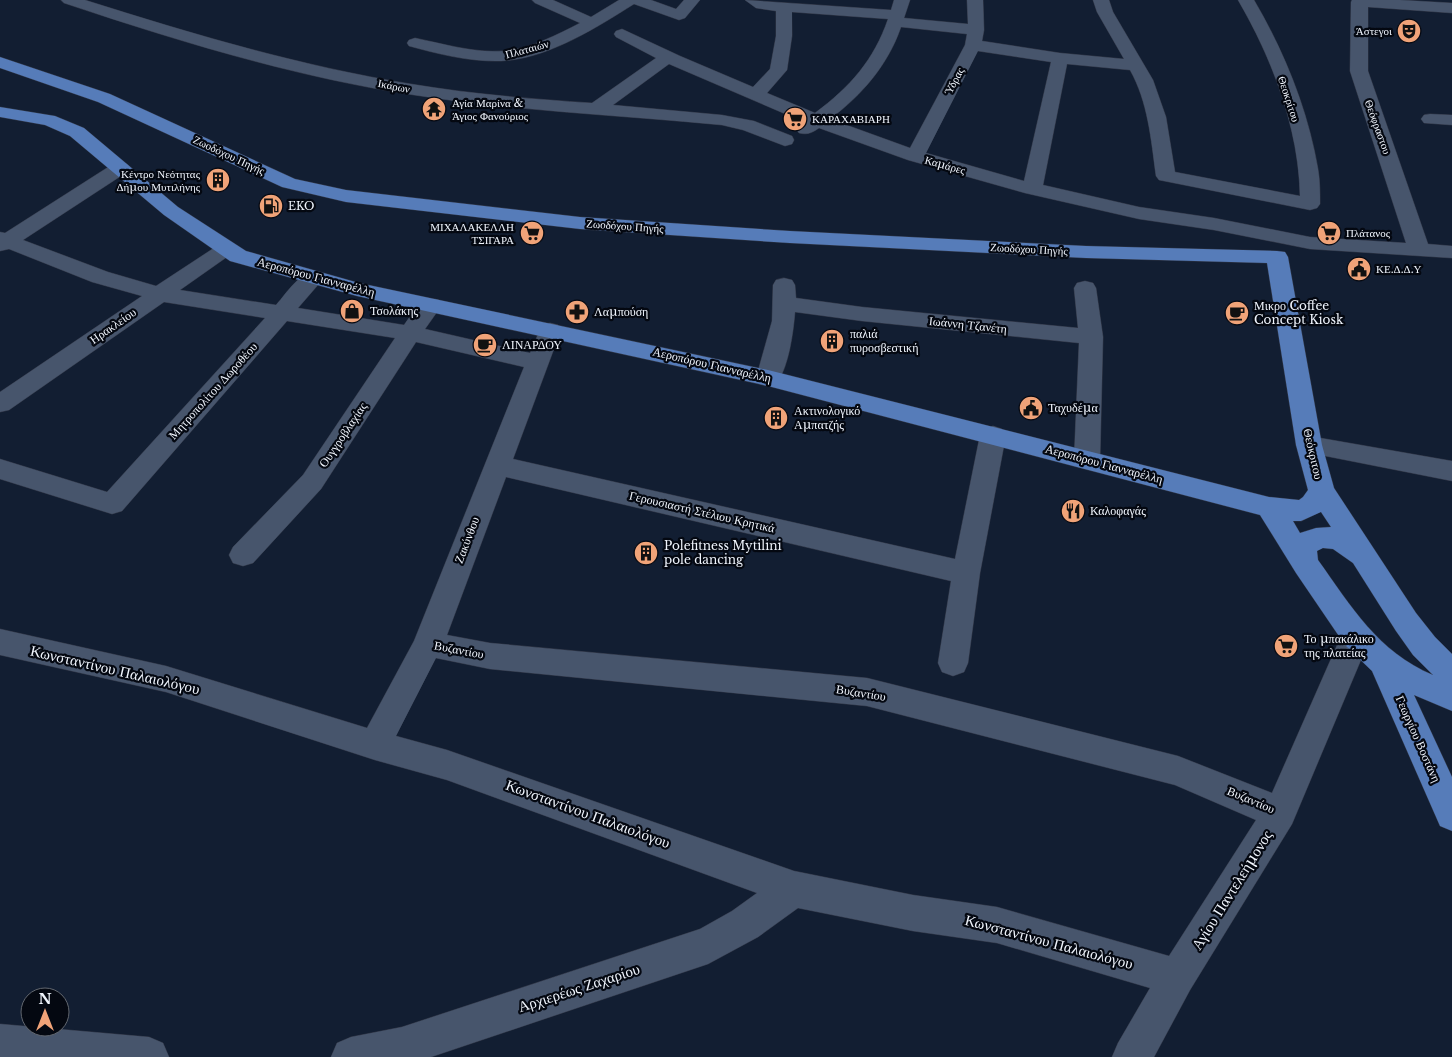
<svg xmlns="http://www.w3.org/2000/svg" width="1452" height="1057" font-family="'Libre Baskerville',serif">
<rect width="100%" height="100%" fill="#121e32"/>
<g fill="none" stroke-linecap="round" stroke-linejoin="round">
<g stroke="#313747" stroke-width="1">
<path id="minor" d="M61,0H85C192,34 300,66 411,84C471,94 532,99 592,103L656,58L616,37L614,34L616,31L622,29L680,56L753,87L770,69L776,36V11L756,8L745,0L891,10L894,0H910L904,18L968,24L967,0H983L984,30L982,41L1060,53L1124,59L1097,12L1093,0H1109L1113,12L1153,80L1166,117L1175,172L1300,196C1299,129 1272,58 1238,0H1254C1284,51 1308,110 1318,169C1320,180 1320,193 1320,204L1317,208L1310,210L1159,180L1156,176C1151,139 1148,102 1130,70L1067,64L1043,185L1139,207L1214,218L1310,237L1406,243L1350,71L1351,2L1352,0H1400L1452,3V13L1368,7V71L1428,244L1452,246V258L1310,249L1214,230L1139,219L1025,193L908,160L819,128C812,133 807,135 799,133L796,129L804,122L669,64L613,105L722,115L754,121L792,136L794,140L792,144L785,146L743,130L722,125C619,115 516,111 414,95C295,77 178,41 64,3ZM792,12L888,19C874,60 850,87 815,113L767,93L787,70L792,36ZM901,27L967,34L965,45L910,148L830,119C862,95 888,65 901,27ZM978,51L1051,62L1024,181L926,153Z
M532,0H553L591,17L619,0H651L676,9L684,0H700L685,18L679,20L634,4C596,28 547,59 501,61C470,62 438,54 409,46L407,43L409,40L415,38C444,44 474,53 503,51C529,49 557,35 580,23L535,3Z
M1430,114L1452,115V125L1424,123L1421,119L1424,115Z
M120,162L127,164L130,168L127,172L23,240L108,272L156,286L220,244L227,242L234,244L238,248L234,252L180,290L276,305C288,292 301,268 321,273L324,278L298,308L404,325C414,312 421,295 439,300L442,305L425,329L530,353L542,325L550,323L558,325L561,330L513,459L955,559L980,435L984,429L993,426L1002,429L1006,435L980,573L968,663L964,672L953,676L942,672L938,663L951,581L506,477L447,635L490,643L867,678L1178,756L1272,793L1345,627L1356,623L1367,627L1371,636L1292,824L1190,990L1154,1057H1112L1118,1043L1150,988L997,943L913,931L798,908L758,937L708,964L431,1057H331L337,1043L351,1037L402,1027L700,929L732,911L757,893L447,780L375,760L166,692L0,655V629L166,666L367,728L414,641L524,367L416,342L321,489L253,563L243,566L233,563L229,555L233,547L303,475L395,338L287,321L122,511L112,514L0,479V459L107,492L265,318L164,302L9,410L0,412V392L142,296L92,282L9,249L0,251V232L5,233L113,164ZM436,658L490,669L867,706L1175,785L1256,820L1169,956L997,907L913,895L794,871L447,750L396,736Z
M784,278L792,280L795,285L796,298L862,307L1078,328L1074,288L1077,283L1085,281L1093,283L1096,288L1103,337L1100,460L1096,467L1087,469L1078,467L1074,460L1079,343L862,321L795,312C793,335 789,364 777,384L768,386L759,384L756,378L772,321L773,285L776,280Z
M1309,436L1452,461V481L1300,451L1296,445L1300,439Z
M0,1024L149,1037L163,1043L169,1057H0Z"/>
</g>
<g stroke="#313747" stroke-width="1">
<path id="major" d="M0,57L110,94L295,179L346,190L580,217L790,231L1086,246L1277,251L1285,252L1288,257L1322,445L1334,488L1416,613L1435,637L1452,654V711L1414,695L1452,777V831L1440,826L1372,671L1345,645L1296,573L1260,515L768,386L357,296L230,261L164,215L70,136L45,125L0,117V107L55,116L84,128L178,207L246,251L359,283L768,370L1269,497L1299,500L1303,497L1308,490L1296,445L1267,263L1086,258L790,243L580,229L346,202L282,187L98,102L0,68ZM1321,512L1331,527L1316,528L1300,533L1293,521H1301ZM1323,548L1333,549L1353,563L1396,631L1413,655L1433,675C1378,652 1351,606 1318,560L1317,551Z"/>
</g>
<use href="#minor" fill="#47556c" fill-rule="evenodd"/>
<use href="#major" fill="#567cb9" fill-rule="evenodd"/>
</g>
<defs>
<g id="theatre-disc" transform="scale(1.25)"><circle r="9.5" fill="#f0a378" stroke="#040811"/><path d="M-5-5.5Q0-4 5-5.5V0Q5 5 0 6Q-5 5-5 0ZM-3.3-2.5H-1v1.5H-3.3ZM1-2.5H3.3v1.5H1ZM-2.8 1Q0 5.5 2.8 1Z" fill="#111"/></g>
<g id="temple-disc" transform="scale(1.25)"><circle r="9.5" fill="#f0a378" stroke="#040811"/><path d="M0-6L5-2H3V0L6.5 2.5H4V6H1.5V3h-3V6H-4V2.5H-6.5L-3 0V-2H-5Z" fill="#111"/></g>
<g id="supermarket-disc" transform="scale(1.25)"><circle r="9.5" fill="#f0a378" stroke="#040811"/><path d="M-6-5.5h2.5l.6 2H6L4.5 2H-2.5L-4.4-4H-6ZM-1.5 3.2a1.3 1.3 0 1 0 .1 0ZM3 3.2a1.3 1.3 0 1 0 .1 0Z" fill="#111"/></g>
<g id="building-disc" transform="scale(1.25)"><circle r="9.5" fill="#f0a378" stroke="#040811"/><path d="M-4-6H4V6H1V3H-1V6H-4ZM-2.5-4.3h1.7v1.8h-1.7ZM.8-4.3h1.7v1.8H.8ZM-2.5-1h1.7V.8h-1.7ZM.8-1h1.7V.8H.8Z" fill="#111"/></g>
<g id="fuel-disc" transform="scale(1.25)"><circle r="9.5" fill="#f0a378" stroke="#040811"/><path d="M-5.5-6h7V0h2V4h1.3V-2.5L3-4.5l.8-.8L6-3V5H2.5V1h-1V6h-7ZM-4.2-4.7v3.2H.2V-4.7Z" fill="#111"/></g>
<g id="civic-disc" transform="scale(1.25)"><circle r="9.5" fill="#f0a378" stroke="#040811"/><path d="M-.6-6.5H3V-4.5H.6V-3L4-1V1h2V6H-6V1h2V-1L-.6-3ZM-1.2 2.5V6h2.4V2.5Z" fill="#111"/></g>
<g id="shop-disc" transform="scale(1.25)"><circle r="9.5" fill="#f0a378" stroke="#040811"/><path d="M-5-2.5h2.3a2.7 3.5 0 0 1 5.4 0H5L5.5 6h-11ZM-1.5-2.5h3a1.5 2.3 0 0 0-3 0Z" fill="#111"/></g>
<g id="pharmacy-disc" transform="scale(1.25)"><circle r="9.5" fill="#f0a378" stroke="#040811"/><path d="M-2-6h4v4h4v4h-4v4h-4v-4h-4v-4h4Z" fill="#111"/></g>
<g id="cafe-disc" transform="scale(1.25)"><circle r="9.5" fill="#f0a378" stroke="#040811"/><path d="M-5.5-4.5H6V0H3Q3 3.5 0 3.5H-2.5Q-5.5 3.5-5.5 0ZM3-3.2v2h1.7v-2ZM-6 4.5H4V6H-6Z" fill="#111"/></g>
<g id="restaurant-disc" transform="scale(1.25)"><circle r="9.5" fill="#f0a378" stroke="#040811"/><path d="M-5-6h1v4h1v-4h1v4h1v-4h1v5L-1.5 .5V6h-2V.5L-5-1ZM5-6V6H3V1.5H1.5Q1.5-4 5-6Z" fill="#111"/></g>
</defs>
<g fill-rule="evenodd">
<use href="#theatre-disc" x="1409" y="31"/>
<use href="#temple-disc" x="434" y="109"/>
<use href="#supermarket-disc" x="795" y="119"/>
<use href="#building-disc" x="218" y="180"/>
<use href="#fuel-disc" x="271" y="206"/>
<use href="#supermarket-disc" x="532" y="233"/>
<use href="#supermarket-disc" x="1329" y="233"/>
<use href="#civic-disc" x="1359" y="269"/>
<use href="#shop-disc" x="352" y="311"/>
<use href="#pharmacy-disc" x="577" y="312"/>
<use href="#cafe-disc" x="1237" y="313"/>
<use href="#building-disc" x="832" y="341"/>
<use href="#cafe-disc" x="485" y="345"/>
<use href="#civic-disc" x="1031" y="408"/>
<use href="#building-disc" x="776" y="418"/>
<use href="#restaurant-disc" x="1073" y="511"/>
<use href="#building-disc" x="646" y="553"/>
<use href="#supermarket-disc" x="1286" y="646"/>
</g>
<g text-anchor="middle" stroke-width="4.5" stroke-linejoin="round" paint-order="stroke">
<g font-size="11" fill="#f0f5fd" stroke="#040811" text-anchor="start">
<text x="1392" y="35" text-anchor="end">Άστεγοι</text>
<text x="452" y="107">Αγία Μαρίνα &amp;<tspan x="452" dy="13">Άγιος Φανούριος</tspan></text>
<text x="812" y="123">ΚΑΡΑΧΑΒΙΑΡΗ</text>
<text x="200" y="178" text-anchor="end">Κέντρο Νεότητας<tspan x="200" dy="13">Δήμου Μυτιλήνης</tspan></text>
<text x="288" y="210">EKO</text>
<text x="514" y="231" text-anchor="end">ΜΙΧΑΛΑΚΕΛΛΗ<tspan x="514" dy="13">ΤΣΙΓΑΡΑ</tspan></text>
<text x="1346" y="237">Πλάτανος</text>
<text x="1376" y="273">ΚΕ.Δ.Δ.Υ</text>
</g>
<g font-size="11" fill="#f0f5fd" stroke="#040811">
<text transform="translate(527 49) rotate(-15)" y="4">Πλαταιών</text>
<text transform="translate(954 81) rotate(-62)" y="4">Ύδρας</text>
<text transform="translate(394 86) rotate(11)" y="4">Ικάρων</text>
<text transform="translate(1289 99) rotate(72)" y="4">Θεοκρίτου</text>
<text transform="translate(1378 127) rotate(70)" y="4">Θεόφραστου</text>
<text transform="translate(229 155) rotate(25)" y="4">Ζωοδόχου Πηγής</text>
<text transform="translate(945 165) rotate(16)" y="4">Καμάρες</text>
<text transform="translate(625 226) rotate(4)" y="4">Ζωοδόχου Πηγής</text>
<text transform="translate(1029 249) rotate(3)" y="4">Ζωοδόχου Πηγής</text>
</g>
<g font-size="12" fill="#f0f5fd" stroke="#040811">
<text transform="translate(316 277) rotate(15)" y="4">Αεροπόρου Γιανναρέλλη</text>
<text transform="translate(968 325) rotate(6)" y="4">Ιωάννη Τζανέτη</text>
<text transform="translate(113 326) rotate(-35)" y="4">Ηρακλείου</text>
<text transform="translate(712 365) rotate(13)" y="4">Αεροπόρου Γιανναρέλλη</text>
<text transform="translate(213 391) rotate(-48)" y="4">Μητροπολίτου Δωροθέου</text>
<text transform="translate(343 435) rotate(-56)" y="4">Ουγγροβλαχίας</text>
<text transform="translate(1313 454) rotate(77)" y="4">Θεόκριτου</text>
<text transform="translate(1104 464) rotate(15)" y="4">Αεροπόρου Γιανναρέλλη</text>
<text transform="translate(702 512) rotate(13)" y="4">Γερουσιαστή Στέλιου Κρητικά</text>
<text transform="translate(467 540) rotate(-69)" y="4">Ζακύνθου</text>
<text transform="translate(459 650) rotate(11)" y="4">Βυζαντίου</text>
<text transform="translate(861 693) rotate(9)" y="4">Βυζαντίου</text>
<text transform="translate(1418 739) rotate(66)" y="4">Γεωργίου Βοστάνη</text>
<text transform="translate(1251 800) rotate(23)" y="4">Βυζαντίου</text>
</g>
<g font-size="12" fill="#f0f5fd" stroke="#040811" text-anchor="start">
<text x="1254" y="310">Μικρο Coffee<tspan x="1254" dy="14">Concept Kiosk</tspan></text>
<text x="370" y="315">Τσολάκης</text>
<text x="594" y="316">Λαμπούση</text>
<text x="850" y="338">παλιά<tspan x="850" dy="14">πυροσβεστική</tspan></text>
<text x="502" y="349">ΛΙΝΑΡΔΟΥ</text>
<text x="1048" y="412">Ταχυδέμα</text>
<text x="794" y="415">Ακτινολογικό<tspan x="794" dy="14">Αμπατζής</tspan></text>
<text x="1090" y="515">Καλοφαγάς</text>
<text x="664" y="550">Polefitness Mytilini<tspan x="664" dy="14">pole dancing</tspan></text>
<text x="1304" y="643">Το μπακάλικο<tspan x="1304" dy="14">της πλατείας</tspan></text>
</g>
<g font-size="15" fill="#f0f5fd" stroke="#040811">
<text transform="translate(115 670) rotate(13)" y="5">Κωνσταντίνου Παλαιολόγου</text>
<text transform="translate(588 814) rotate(20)" y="5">Κωνσταντίνου Παλαιολόγου</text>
<text transform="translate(1232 890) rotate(-58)" y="5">Αγίου Παντελεήμονος</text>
<text transform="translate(1049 942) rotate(15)" y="5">Κωνσταντίνου Παλαιολόγου</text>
<text transform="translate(579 988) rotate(-18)" y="5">Αρχιερέως Ζαχαρίου</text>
</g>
</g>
<g transform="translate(45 1012)"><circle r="24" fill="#040811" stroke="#62676f"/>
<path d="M0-4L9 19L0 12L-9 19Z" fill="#f0a378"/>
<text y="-8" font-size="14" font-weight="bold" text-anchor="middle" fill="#f0f5fd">N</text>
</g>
</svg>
